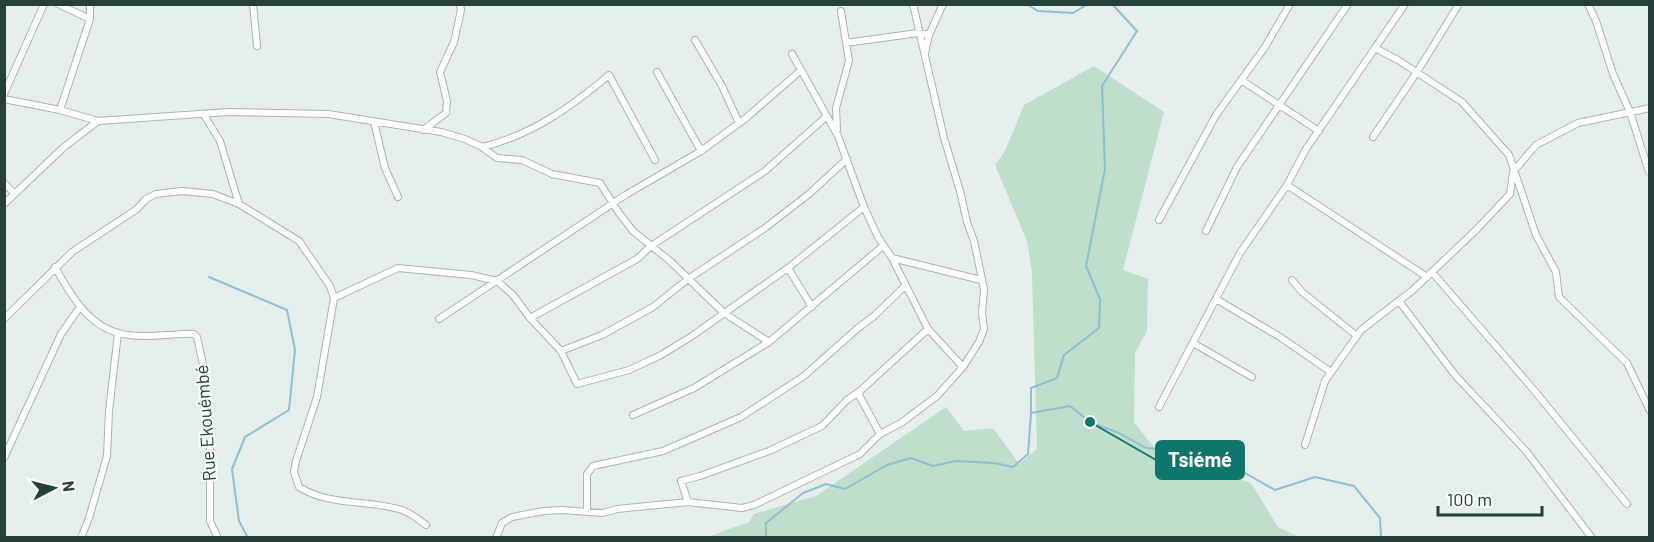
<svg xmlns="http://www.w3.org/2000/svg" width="1654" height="542" font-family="Barlow,sans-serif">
<rect width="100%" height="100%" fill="#e5eeeb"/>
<path fill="#bfdecb" d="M1094,66L1164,112L1123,270L1148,279L1147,331L1135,353L1134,422L1156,450L1251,483L1278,527L1299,537H707L749,522L754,514L816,496L946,407L964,431L993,428L1019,464L1037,449L1032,273L1027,241L995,165L1005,151L1024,105Z"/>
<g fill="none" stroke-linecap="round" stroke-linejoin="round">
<path stroke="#90bfd0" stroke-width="2" d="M1026,4L1038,11L1073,13L1088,4
M209,277L287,310L295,350L289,410L245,437L232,469L239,521L248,538
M1031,413V388L1057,378L1064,355L1099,328L1100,299L1086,266L1105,169L1102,86L1137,31L1112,4
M766,538V523L803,493L826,484L845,489L887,465L911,458L933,466L956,461L994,463L1013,467L1028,454L1031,413L1070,406L1090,422L1119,433L1146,448L1230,454L1245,473L1275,490L1315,477L1354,486L1380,518L1381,538"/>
<g stroke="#a8b6b3" stroke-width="8">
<path id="street" d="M58,4L90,19
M253,4L257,46
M1588,4L1596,21L1613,74L1630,112L1649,172
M695,40L722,86L739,123
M846,43L918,33L929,35
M1375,48L1398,60L1462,102L1509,155L1536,235L1556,272L1559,297L1627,363L1650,411
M925,53L929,35L943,4
M792,54L838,136L864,207L878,237L892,258L928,329L963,367
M657,72L701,151
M1241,80L1319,131
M4,94L44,4
M4,99L60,110L98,121L229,112L328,114L441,132L465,139L482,147L497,158L522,160L552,174L600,183L619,213L633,231L670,261L724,313L769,342
M60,110L90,19V4
M204,115L220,141L239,204
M374,122L385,168L398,197
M423,130L446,113L447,101L440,72L454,42L461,10L460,4
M837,130L836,108L849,61L841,11
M1373,137L1417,72L1459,4
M482,147C532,135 571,107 609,75L655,160
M4,183L15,194
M1287,185L1427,277
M4,204L64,147L98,121
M1159,220L1216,115L1265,47L1290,4
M1206,231L1237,167L1348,4
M892,258L981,280
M55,267C69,292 88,326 119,333C131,337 153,336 166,335C175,335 184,333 194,334L197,337L206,378L210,442V521L218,538
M788,268L812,307
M1432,272L1533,389L1627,504
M1292,280L1302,292L1357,336
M334,298L398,268L471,275L497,281L513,295L530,318L561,351L577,384L629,370L661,355L692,336L788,268L864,207
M1216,299L1280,337L1331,372
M1399,301L1455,375L1526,451L1592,538
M530,318L637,259L651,246L765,171L827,116
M4,319L72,252L137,209L146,199L156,194L182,191L213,194L239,204L299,241L330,286L334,298L317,397L296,461L294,472L299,487C331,507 368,499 402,510C411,513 419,520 426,525
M439,319L627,194L701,151L746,118L800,71
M1193,343L1252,377
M561,351L602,335L653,307L688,279L765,228L809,194L847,159
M1159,407L1240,253L1287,185L1306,149L1405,4
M633,415L694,388L769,342L883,246
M880,434L859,395L860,391L928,329
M1305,445L1325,381L1361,330L1413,290L1476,230L1510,194L1513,172L1536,145L1578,123L1650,108
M4,458L61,334L80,307
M688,502L681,481L700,476L769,451L822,426L847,400L860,391
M587,511V474L593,466L663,451L741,417L804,376L858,328L873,317L905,286
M81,538L89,518L107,456L109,411L118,333
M496,538L502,523L512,517L544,511L562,510L603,513L617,509L688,502L742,508L754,505L860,454L880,434L901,423L937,396L963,367L979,342L984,329L982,314L984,289L974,241L967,222L960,191L944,138L913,4"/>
</g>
<use href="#street" stroke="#fff" stroke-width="6"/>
</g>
<g text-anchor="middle" stroke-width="4.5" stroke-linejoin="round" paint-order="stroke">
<g font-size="18" fill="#253f3b" stroke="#f6faf8">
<text transform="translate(206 423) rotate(-94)" y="6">Rue Ekouémbé</text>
</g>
</g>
<path fill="none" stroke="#0f766e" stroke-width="2" d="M1090 422L1156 460"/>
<circle fill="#0f766e" stroke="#f6faf8" stroke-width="2" cx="1090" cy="422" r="6"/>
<rect fill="#0f766e" stroke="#0f766e" stroke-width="2" x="1156" y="441" width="88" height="38" rx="6"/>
<g font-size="20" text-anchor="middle" font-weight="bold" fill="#fff">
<text x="1200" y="467">Tsiémé</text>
</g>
<rect width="1654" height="542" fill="none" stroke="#253f3b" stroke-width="12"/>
<g transform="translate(54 488) rotate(83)" stroke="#f6faf8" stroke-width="4.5" paint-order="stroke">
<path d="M0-4.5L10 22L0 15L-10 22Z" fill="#253f3b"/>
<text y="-9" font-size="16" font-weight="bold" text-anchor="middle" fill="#253f3b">N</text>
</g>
<path d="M1438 506v9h104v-9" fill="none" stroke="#253f3b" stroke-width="3"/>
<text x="1447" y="506" font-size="18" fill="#253f3b" stroke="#f6faf8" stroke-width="4.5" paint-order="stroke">100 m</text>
</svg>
